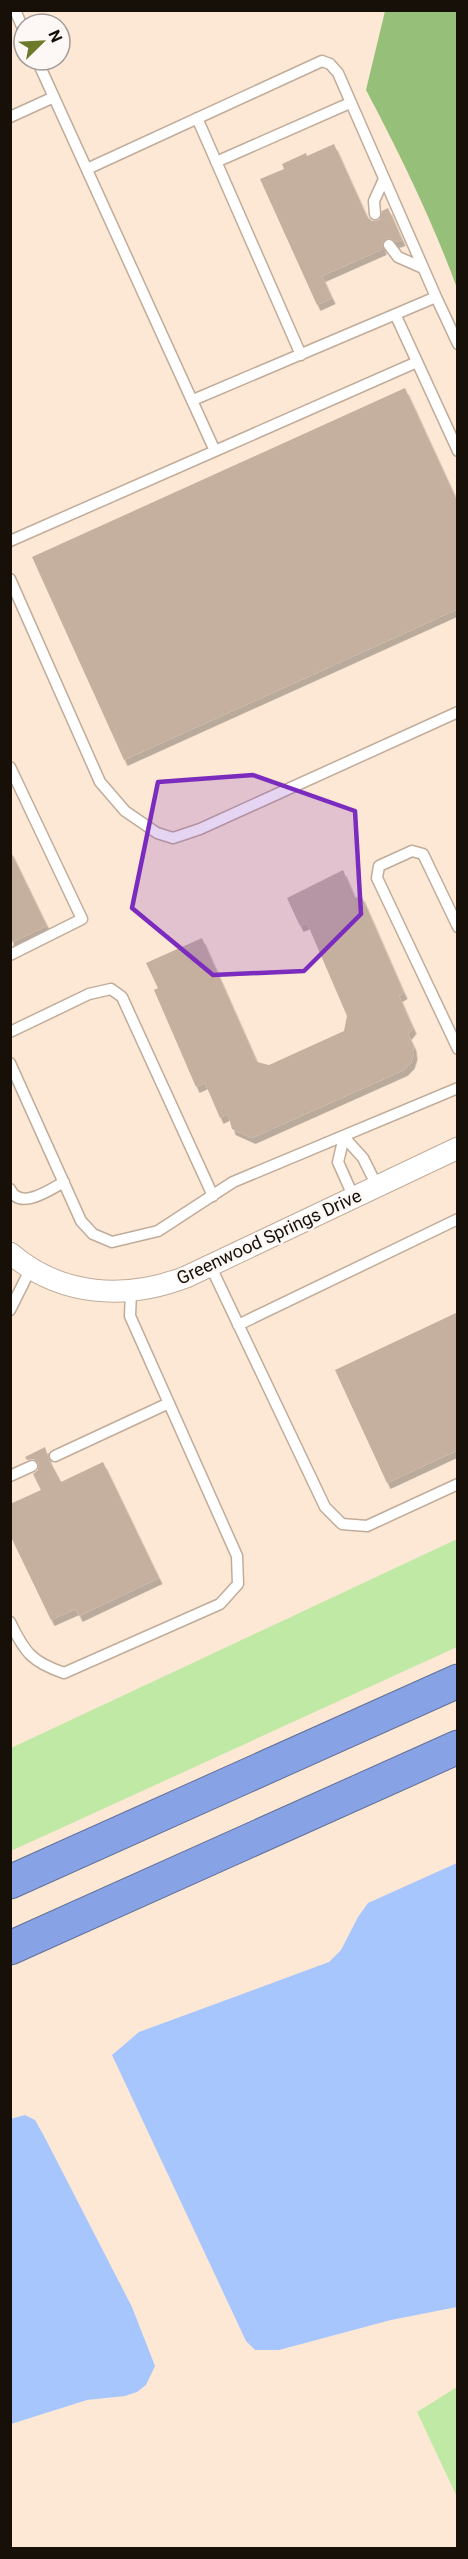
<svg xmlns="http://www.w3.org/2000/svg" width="468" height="2559" font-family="Roboto,sans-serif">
<defs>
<filter id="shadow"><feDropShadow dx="3.5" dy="6" stdDeviation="0" flood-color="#0004"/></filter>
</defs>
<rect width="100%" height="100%" fill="#fde8d5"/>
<path fill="#c0e9a6" d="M457,1539V1647L11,1851V1748Z
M457,2387V2497L417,2412Z"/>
<path fill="#96c079" d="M385,11H457V288C432,220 400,154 366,90Z"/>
<path fill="#a7c6fe" d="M457,1863V2307L391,2320L279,2350H255L246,2341L112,2055L139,2032L329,1962L341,1950L358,1917L368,1903Z
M25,2115L35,2120L44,2136L132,2307L155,2366L146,2385L137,2392L125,2396L87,2400L11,2424L10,2119Z"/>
<path fill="#c5b09f" filter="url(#shadow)" d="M334,144L367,217L372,221L379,220L382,211L388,208L402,240L396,242L391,238L385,239L382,243L383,249L322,276L332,298L317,305L260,179L284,169L282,164L306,153L307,156Z
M405,388L458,503V609L124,760L32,557Z
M10,850L47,926L10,943Z
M343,870L355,898L361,895L404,993L399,996L413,1028L408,1034L413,1045L414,1054L411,1063L404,1070L252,1138L232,1129L228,1114L220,1118L205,1083L196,1087L154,990L158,988L146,963L202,938L257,1062L269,1065L344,1031L347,1016L307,923L300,926L287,898Z
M458,1312V1450L387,1483L335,1370Z
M45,1447L49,1460L61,1482L103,1462L159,1578L79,1616L76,1609L51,1620L10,1535V1504L41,1490L33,1474L38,1470L39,1462L33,1459L27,1460L25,1457Z"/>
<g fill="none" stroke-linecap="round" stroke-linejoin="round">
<g stroke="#c0ac9a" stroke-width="13">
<path id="service" d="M15,10L24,31
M10,117L54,97
M197,118L301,355
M216,162L350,103
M87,169L322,61L330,64L338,73L436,297
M375,214L374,201L384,179
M389,245L398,257L423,268
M396,316L458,451
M193,400L436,297L458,344
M215,451L417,362
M10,541L215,451L37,60
M10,579L100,782L125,811L157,833L173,838L200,829L458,712
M10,767L82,919L10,955
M458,927L423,854L412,851L379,866L377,878L458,1049
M10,1032L89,994L111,989L122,997L213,1196
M10,1063L81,1221L93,1234L112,1242L158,1231L233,1182L458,1088
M344,1137L338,1162L354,1198
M344,1137L363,1158L377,1186
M10,1189C20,1211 49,1190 64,1182
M210,1265L325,1507L342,1524L367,1526L458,1484
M10,1310L31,1268
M238,1325L458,1219
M55,1456L169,1403
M10,1476L32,1466
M10,1622C25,1653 32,1662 64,1673L220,1604L238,1584L237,1556L130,1316L131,1291"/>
</g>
<g stroke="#c0ac9a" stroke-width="23">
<path id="minor" d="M10,1253C61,1297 126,1300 186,1277L458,1148"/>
</g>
<g stroke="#607098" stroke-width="35">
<path id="motorway" d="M10,1882L458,1681
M10,1948L458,1747"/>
</g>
<use href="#service" stroke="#fff" stroke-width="10"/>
<use href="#minor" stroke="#fff" stroke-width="21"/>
<use href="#motorway" stroke="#88a3e5" stroke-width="33"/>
</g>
<path fill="#7b2cbf" fill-opacity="0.2" stroke="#7b2cbf" stroke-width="4.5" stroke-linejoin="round" d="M253,775L355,811L361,914L304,971L213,975L132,908L158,782Z"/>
<g text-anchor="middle" stroke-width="5" stroke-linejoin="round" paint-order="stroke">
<g font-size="18" fill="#171009" stroke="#fdf8f5">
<text transform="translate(269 1237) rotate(-25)" y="6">Greenwood Springs Drive</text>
</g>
</g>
<rect width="468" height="2559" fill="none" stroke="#171009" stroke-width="24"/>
<g transform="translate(42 42) rotate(66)"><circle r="28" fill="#fdf8f5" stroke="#a19b97" stroke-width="1.5"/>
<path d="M0-4.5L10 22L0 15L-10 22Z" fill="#6b7a28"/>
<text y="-9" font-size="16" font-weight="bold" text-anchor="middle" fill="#171009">N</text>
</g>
</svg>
